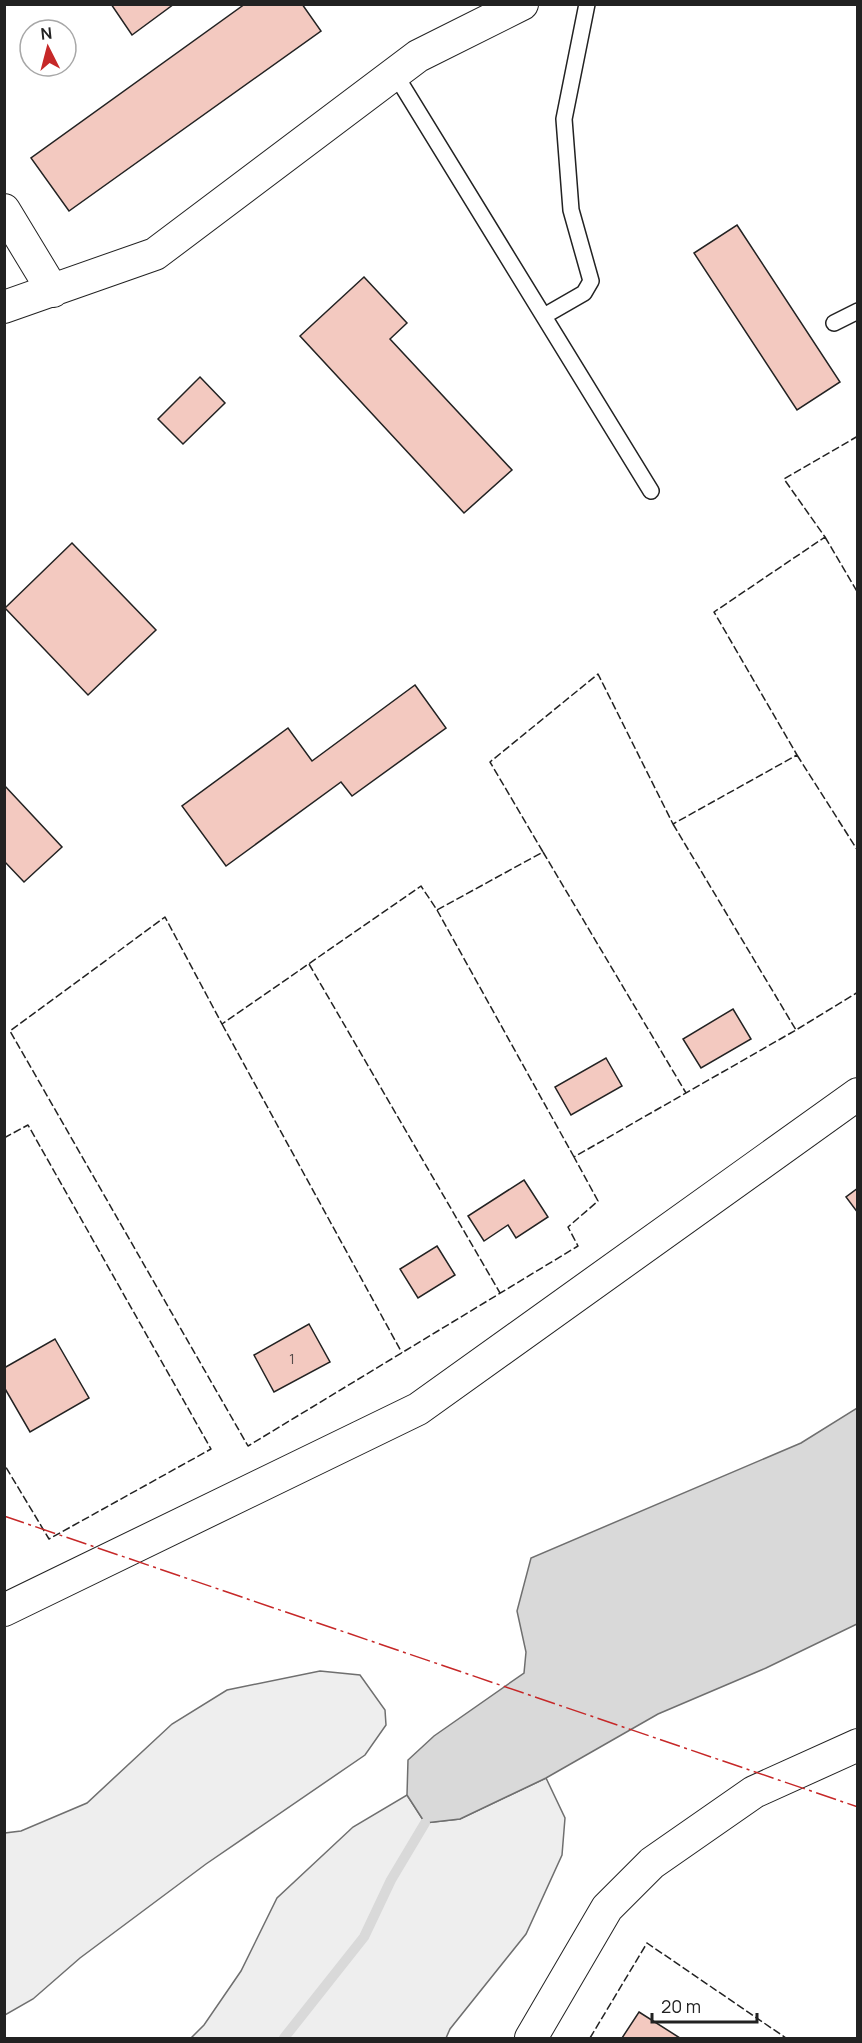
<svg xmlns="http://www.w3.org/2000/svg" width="862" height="2043" font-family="Manrope,sans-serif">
<rect width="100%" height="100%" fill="#fff"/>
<path fill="#eee" stroke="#6f6f6f" stroke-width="1.5" d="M320,1671L360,1675L385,1710L386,1725L365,1755L206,1864L80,1958L33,1999L5,2015V1833L21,1831L87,1803L172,1724L227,1690Z
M546,1778L565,1818L562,1855L526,1934L450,2029L446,2038H191L204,2025L241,1971L277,1898L353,1827L407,1795L425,1823L460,1819Z"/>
<path fill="#d9d9d9" stroke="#6f6f6f" stroke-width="1.5" d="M857,1408V1624L766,1668L658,1714L546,1778L460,1819L425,1823L407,1795L408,1760L434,1736L524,1673L526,1652L517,1611L531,1558L801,1443Z"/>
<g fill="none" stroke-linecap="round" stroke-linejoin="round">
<path stroke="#d9d9d9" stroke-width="10" d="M284,2038L364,1937L391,1880L425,1823"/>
</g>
<path fill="#f3c9c0" stroke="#222" stroke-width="1.5" d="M111,4H174L132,35Z
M245,4H302L321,31L69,211L31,158Z
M737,225L840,382L797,410L694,253Z
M364,277L407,323L390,339L512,470L464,513L300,336Z
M200,377L225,403L183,444L158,419Z
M72,543L156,630L88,695L5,608Z
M415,685L446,728L352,796L341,782L226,866L182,806L288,728L312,761Z
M4,785L62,847L24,882L4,861Z
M733,1009L751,1039L701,1068L683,1039Z
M606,1058L622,1086L571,1115L555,1087Z
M524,1180L548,1217L516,1238L508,1225L484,1241L468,1216Z
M858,1188V1213L846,1197Z
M437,1246L455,1275L418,1298L400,1269Z
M309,1324L330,1362L274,1392L254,1355Z
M55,1339L89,1398L30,1432L4,1387V1368Z
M639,2012L680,2038H622Z"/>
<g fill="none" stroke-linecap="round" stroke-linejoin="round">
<g stroke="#222" stroke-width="18">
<path id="lane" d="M395,74L651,491
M544,316L584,293L591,281L571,210L564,119L587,4
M834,323L858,311"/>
</g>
<g stroke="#222" stroke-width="34">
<path id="street" d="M4,210L53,291
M4,307L155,254L418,56L522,4
M4,1610L418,1409L858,1094
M531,2038L607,1908L652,1863L754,1792L858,1745"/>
</g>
<use href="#lane" stroke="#fff" stroke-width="15"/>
<use href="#street" stroke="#fff" stroke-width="32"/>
<path stroke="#222" stroke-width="1.5" stroke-dasharray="8 3" stroke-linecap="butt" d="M858,436L784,479L825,537L714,612L797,755L673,824L598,674L490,762L543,852L437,910L421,886L222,1024L165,917L10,1031L248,1446L578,1246L568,1227L598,1201L574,1157L796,1030L858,992
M825,537L858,593
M797,755L858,851
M673,824L796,1030
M543,852L686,1093
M437,910L574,1157
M309,964L500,1293
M222,1024L402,1353
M4,1138L28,1125L211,1449L49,1539L4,1464
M590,2038L647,1943L786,2038"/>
<path stroke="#c62828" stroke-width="1.5" stroke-dasharray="21 4.5 3 4.5" stroke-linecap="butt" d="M4,1516L858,1807"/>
</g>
<g text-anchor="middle" stroke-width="4.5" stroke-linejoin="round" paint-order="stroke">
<g font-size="15" fill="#564c4a">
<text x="292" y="1364">1</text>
</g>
</g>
<rect width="862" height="2043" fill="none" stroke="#222222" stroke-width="12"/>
<g transform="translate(48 48) rotate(354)"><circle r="28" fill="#ffffff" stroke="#a7a7a7" stroke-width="1.5"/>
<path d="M0-4.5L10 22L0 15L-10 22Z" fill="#c62828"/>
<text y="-9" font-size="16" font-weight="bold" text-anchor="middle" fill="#222222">N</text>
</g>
<path d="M652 2013v9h105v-9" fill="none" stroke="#222222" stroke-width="3"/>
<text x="661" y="2013" font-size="18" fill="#222222" stroke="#ffffff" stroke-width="4.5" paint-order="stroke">20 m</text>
</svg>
